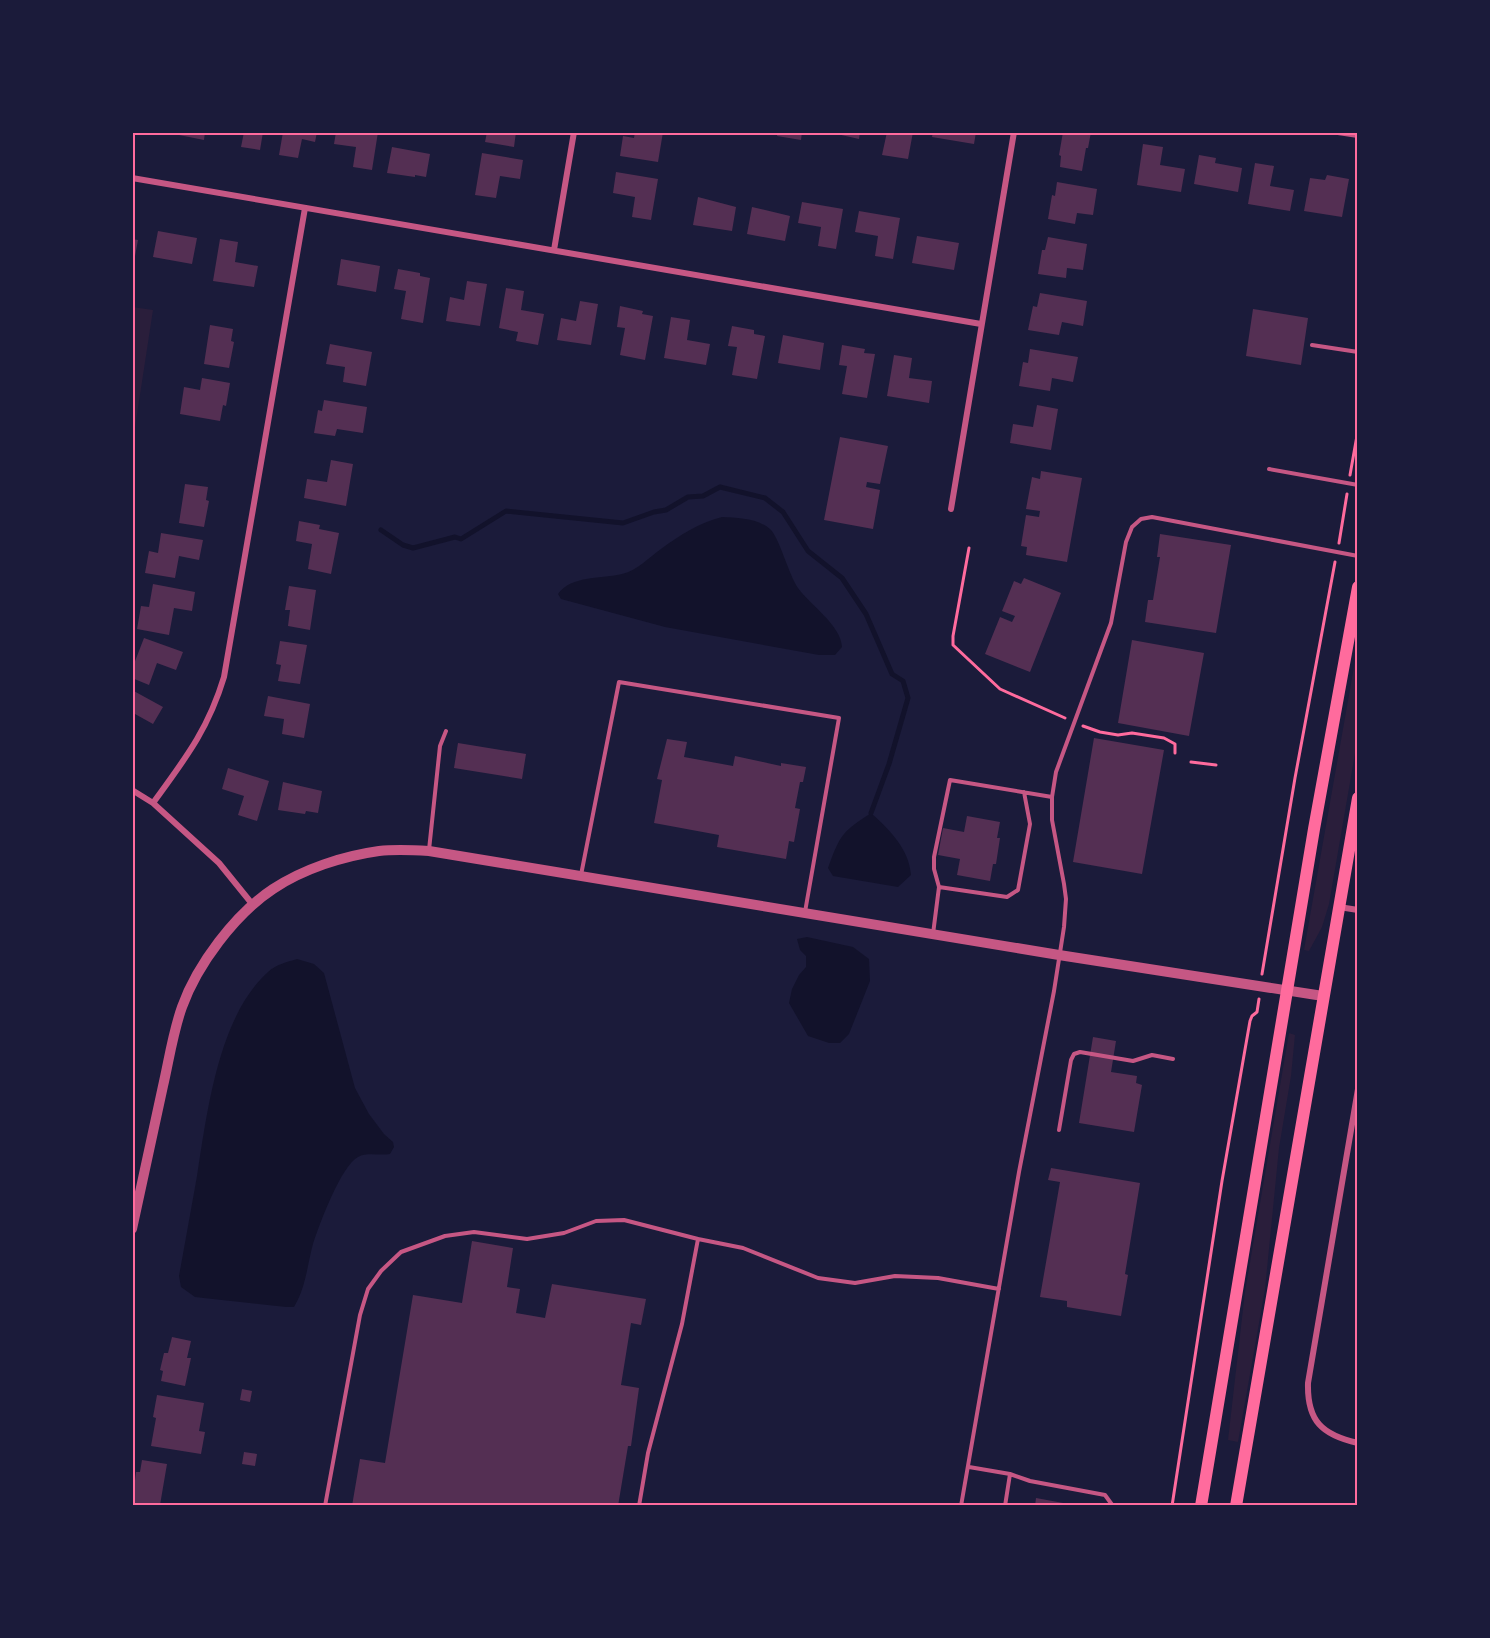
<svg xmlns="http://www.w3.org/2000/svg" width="1490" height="1638" font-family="Figtree,sans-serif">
<rect width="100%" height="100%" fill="#1b1b3a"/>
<path fill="#2a1e3b" d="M132,307L153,310L132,447Z
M1358,644V736L1329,904L1322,927L1309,951L1304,950Z
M1289,1033L1295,1035L1291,1076L1279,1148L1265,1289L1238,1442L1228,1440L1245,1292Z"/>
<path fill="#12122b" d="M722,517C738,518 757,518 770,529C779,537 789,575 798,588C810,605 841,625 842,647L835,655H819L665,627L561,599L558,594C571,575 603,579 622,574C638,570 648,558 661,549C680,535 699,523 722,517Z
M871,813C890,830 909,849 911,875L898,887L833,876L828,868C840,835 842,832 871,813Z
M807,937L853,947L869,959L870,981L849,1034L840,1043H829L808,1036L789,1003L792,989L799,975L806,967V956L800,950L797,939Z
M297,959L314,964L324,973L355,1088L369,1114L384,1134L393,1142L394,1147L390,1154C380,1156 367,1152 358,1157C341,1166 319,1225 313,1244C307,1266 306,1287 294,1307H286L195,1297L181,1287L179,1276C185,1243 191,1210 197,1176C207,1113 218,1017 268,972C275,965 287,962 297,959Z"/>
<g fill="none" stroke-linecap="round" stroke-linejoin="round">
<path stroke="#12122b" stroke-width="5" d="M381,530L403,545L413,548L455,537L461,539L506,511L623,523L654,512L666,510L688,497L703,496L720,487L765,498L783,512L808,551L842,578L866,614L892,674L903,681L908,698L889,764L871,813"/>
</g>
<path fill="#542f53" d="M164,132H205L204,140Z
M244,132H263L260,150L241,147Z
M283,132H317L315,142L302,139L298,158L279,155Z
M336,132H378L372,170L353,167L356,147L334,144Z
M487,132H516L514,147L485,142Z
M635,132H663L658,162L620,156L623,136L634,138Z
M778,132H802L801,140L777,136Z
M828,132H860L859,139Z
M887,132H913L908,159L882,155Z
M933,132H976L974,144L932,137Z
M1063,132H1091L1088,148H1086L1082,171L1060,167L1061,156L1059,155Z
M1143,144L1163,147L1160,165L1185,169L1181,192L1137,185Z
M392,147L430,154L426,177L415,175V177L387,173Z
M482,153L523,160L520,179L500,176L496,198L475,195Z
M1199,155L1216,158L1215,163L1242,168L1238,192L1194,184Z
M1255,163L1274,166L1270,186L1294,190L1290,211L1248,204Z
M616,172L658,179L651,220L632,217L635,197L613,193Z
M1327,175L1349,179L1342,217L1304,211L1310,178L1325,180Z
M1057,182L1097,189L1093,215L1077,213L1075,224L1048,219L1052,195L1055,196Z
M698,197L736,207L732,231L693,225Z
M802,202L843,209L836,249L818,246L821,227L798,223Z
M752,207L790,216L785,241L747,234Z
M859,211L900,218L893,259L875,256L878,236L855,232Z
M158,231L197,238L192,264L153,257Z
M917,236L959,243L954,270L912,263Z
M1048,237L1087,244L1083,270L1067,268L1066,278L1038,274L1042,250H1045Z
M132,239L138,240L133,267H132Z
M220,239L238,242L235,262L258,266L254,287L213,281Z
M341,259L380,266L376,292L337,285Z
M398,269L420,273V276L430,278L423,323L401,319L406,291L394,289Z
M467,281L487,284L480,326L446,321L450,297L464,300Z
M506,288L524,291L521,310L544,314L538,345L516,341L518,332L499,328Z
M1040,293L1087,301L1083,326L1062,322L1059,335L1028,330L1033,306L1037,307Z
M580,301L598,304L591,345L557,340L561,318L576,321Z
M620,306L643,311L642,314L653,316L645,360L620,355L625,328L617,327Z
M1253,309L1308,318L1301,365L1246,356Z
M671,317L690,320L687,340L710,344L706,365L664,358Z
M210,325L233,329L231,341L234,342L229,368L204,364Z
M732,326L754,330V334L765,336L757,379L732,375L737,347L728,346Z
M783,335L824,343L820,370L778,363Z
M330,344L372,352L366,386L343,382L345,367L326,364Z
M842,345L865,349L864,353L875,354L867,398L842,394L847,366L839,365Z
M1030,349L1078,357L1073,382L1052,378L1050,391L1019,386L1023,362L1028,363Z
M894,355L912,358L909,378L932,381L929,403L887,396Z
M202,378L230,383L226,406L223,405L220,421L180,414L184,387L200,390Z
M324,400L367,407L363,433L337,429L335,436L314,433L318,410L322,411Z
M1037,405L1058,409L1051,450L1010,443L1013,424L1033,427Z
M840,437L888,446L880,484L867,482L866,487L880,490L873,529L824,520Z
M331,460L353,464L346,506L304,498L307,479L327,482Z
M1041,471L1082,478L1067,562L1026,555L1027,547L1021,546L1026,515L1039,517L1040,511L1026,509L1032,477L1040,479Z
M185,484L208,487L206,500L209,501L204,527L179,523Z
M299,521L320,525L319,529L339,533L331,574L308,569L312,544L296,541Z
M161,533L203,540L199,560L179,556L175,578L145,573L149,551L158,553Z
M1160,534L1231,545L1216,633L1145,622L1148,600H1153L1160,557H1157Z
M1024,578L1061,593L1030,672L985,654L1000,617L1012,622L1015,616L1002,611L1014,581L1021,584Z
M153,584L195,592L192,611L174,608L169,635L137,629L141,606L149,607Z
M289,586L316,590L310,630L288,626L290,610H285Z
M144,638L183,652L176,670L157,663L149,685L132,678V669Z
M1132,640L1204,653L1189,736L1118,723Z
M280,641L307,645L300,684L278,681L281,665L276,664Z
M132,690L163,707L153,724L135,714L132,720Z
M268,696L310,704L304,738L282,734L284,719L264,716Z
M1094,738L1164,750L1142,874L1073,862Z
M667,739L687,742L684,757L733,766L735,756L781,766V763L806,767L803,782H800L795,808L800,809L794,842L789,841L786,859L717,847L719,835L654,823L662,780L657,779Z
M458,743L526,754L522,779L454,768Z
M228,768L269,781L257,821L238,815L244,796L222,789Z
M283,782L322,791L318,813L306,811L305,814L278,810Z
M967,816L1000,822L997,838H1000L996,864H993L990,881L957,875L960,859L938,855L943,828L964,832Z
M1093,1037L1116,1041L1111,1072L1137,1076L1136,1083L1142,1085L1134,1132L1079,1123Z
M1051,1168L1140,1183L1125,1274L1128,1275L1121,1316L1067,1307V1301L1040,1297L1060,1182L1048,1180Z
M472,1241L513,1248L507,1287L520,1289L516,1313L545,1318L552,1284L646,1299L641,1325L631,1323L621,1385L639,1388L631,1446H628L618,1506H352L360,1459L385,1463L413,1295L462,1303Z
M172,1337L191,1341L187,1358H191L185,1386L161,1381L163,1371L160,1370L164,1353H168Z
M242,1389L252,1391L250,1402L240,1400Z
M157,1395L204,1403L199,1431L205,1432L201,1454L151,1446L156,1418L153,1417Z
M244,1452L257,1454L255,1466L242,1464Z
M142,1460L167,1464L160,1505L151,1504V1506H132L136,1472H140Z
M1036,1498L1074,1505V1506H1035Z"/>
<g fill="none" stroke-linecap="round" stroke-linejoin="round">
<path stroke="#ff6b9d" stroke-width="3" d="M1350,475L1358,430
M1339,543L1347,494
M969,548L953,636V645L1000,689L1065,718
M1083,726L1100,732L1118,735L1132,733L1164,738L1175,744V753
M1191,762L1216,765
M1262,974L1295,778L1335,562
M1172,1506L1222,1181L1250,1021L1252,1016L1257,1012L1259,999"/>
<path stroke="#c65784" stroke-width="4" d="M1312,345L1358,352
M1269,469L1358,485
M429,850L440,746L446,731
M581,875L619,682L839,718L805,912
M939,887L1007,897L1018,890L1030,824L1024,792
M933,934L939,887L934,869V857L950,780L1052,797
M1059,1130L1071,1060L1074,1054L1080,1052L1133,1061L1152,1055L1173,1059
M969,1467L1010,1474L1005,1506
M1010,1474L1030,1481L1105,1495L1113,1506
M325,1506L360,1315L368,1289L381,1271L401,1252L445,1236L474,1232L527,1239L564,1233L596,1221L624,1220L698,1239
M639,1506L648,1453L682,1324L698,1239L743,1248L818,1278L855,1283L895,1276L938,1278L999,1289
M961,1506L1019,1172L1054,991L1064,927L1066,899L1064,884L1052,820V797L1056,772L1111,623L1126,542L1132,527L1141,519L1152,517L1358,556"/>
<path stroke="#c65784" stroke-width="6" d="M1338,132L1358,135
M132,178L981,324
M554,250L574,132
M951,509L1014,132
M132,790L153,803L219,863L253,905
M153,803C185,759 208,730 224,677L305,208
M1339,907L1358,910
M1358,1089L1308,1383C1307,1421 1322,1435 1358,1443"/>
<path stroke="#c65784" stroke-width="10" d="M132,1229C142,1181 153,1134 163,1086C169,1060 173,1032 182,1007C197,965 235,914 273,889C303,869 343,856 379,851C396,849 413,850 429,851L1059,955L1323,996"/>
<path stroke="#ff6b9d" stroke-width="12" d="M1201,1506L1314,829L1358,587
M1236,1506L1358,798"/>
</g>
<rect width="1490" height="1638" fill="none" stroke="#1b1b3a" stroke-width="267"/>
<rect x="134" y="134" width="1222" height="1370" fill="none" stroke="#ff6b9d" stroke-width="2"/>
</svg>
